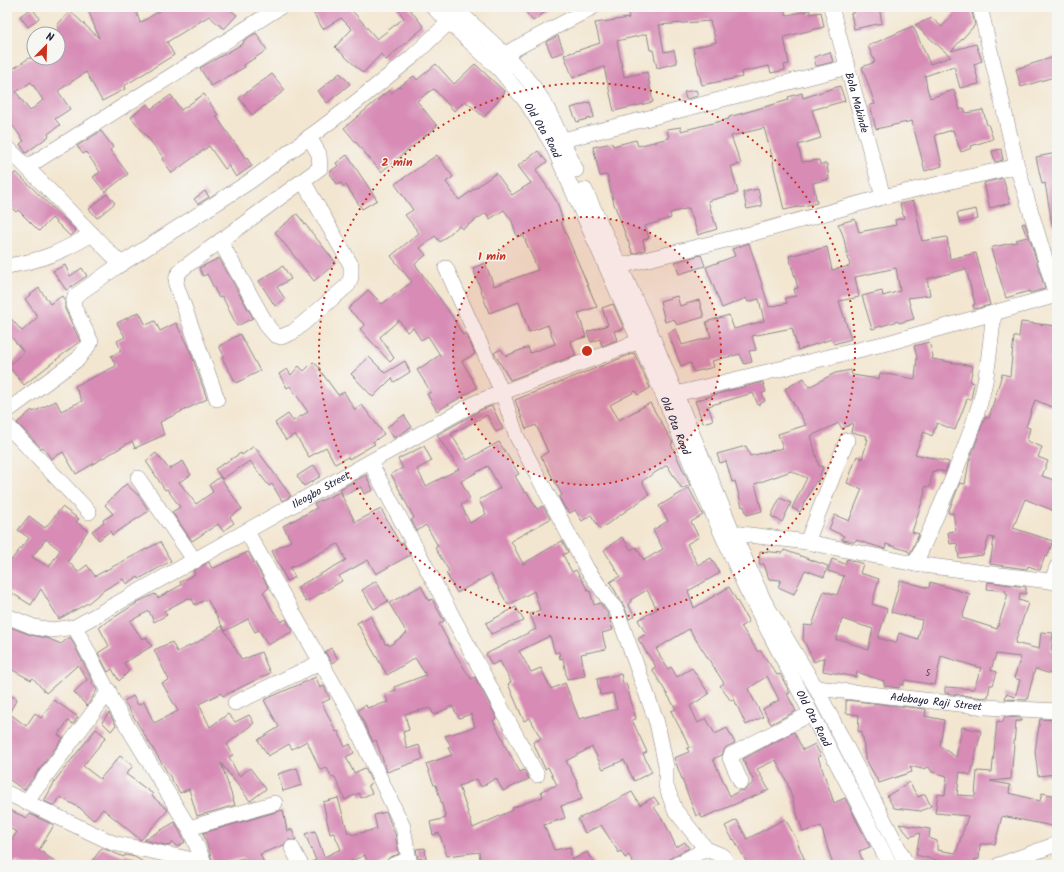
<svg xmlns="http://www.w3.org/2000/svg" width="1064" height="872" font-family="Kalam,sans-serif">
<rect width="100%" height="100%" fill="#f6f6f2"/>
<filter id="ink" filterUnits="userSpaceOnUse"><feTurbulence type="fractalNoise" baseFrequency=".025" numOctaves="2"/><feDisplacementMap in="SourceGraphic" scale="8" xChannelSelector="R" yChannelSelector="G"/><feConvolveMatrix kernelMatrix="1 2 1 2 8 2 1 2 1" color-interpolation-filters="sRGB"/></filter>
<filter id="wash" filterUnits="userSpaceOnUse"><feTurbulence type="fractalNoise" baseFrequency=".012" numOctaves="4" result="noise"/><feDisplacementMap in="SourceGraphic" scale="16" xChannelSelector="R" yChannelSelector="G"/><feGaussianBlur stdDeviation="0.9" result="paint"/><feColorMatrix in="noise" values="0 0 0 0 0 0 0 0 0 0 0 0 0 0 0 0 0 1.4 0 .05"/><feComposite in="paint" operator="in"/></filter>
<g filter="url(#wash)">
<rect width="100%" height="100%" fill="#f3e6d0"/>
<g id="blocks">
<path fill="#d78bb5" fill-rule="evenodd" d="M87,7H135L140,23L166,7H227L237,15L224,29L209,16L167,42L174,55L124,86L125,89L102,101L86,72L58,91L70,109L55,119L60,125L48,134L49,136L26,153L20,144L24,141L7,118V73L29,58H58V24L70,11L99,38ZM31,82L43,100L30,111L16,92Z
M319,7H349L377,39L404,18L396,7H408L424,27L386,60L381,54L363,73L335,47L352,29L341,18L323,29L312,11Z
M522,7H552L533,21Z
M627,7H783L786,14L788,15L810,10V14L821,12L824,27L784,37L789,64L784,65L785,70L771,73L769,66L741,72L742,77L702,85L693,48L716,42L710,21L659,25L664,52L674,50L677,63L657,68L653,50H650L647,34L617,41L624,77L647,72L653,102L614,111L604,67L573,78L564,55L600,43L595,23L629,18Z
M853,7H879L882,23L854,29L851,13H854Z
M959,7H966L972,12L975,25L951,51L976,44L982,61L974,64L979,84L960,88L954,66L925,76L927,88L930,98L954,90L960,110L964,108L966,113L983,110L987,125L988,124L993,139L971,146L972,148L961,152L953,130L935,135L942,166L925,171L912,121L876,129L870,105L875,104L862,67L875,62L868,46L913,26L930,64L951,57L915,25L932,18L942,27Z
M32,8L39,18L28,27L20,16Z
M256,33L267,50L244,65L245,67L211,86L200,68L244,43L243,41Z
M558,36L564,52L552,56L546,42Z
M830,52L833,62L816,66L814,57Z
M1057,56V76L1021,87L1016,69Z
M436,64L454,84L475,64L505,92L484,117L465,101L454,111L434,89L430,91L417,101L437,126L381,172L344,128L389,90L391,93L414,76L417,80Z
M340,73L350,84L327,103L318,91Z
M272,74L285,90L252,115L239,98Z
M840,86L845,101L812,110L821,138L798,145L802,162L819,160L820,164H827L829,179L813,183L817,203L784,210L773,163H774L764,128L731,136L741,164L731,166L738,193L708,201L717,229L698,235L689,208L670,213L671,218L645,226L649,238L643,240L645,250L633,254L614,204L607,175L600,176L593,147L612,143L613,146L636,140L638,146L669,138L667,129L681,127V131L729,119V117L789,100L788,97L802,93L803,98Z
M696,90L698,96L686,99L684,92Z
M204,94L218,115L216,116L246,159L247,158L252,166L236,177L229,166L225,169L209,146L172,173L162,159L164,158L131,117L147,104L151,109L171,95L181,110Z
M590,102L594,117L577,122L571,108Z
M101,131L113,147L110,150L128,174L105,192L93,177L100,172L86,152L83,154L77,146Z
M1001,149L1003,160L995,162L992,151Z
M538,151L547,162L536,170L557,202L563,221L561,222L597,307L578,313L586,337L570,341L576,355L510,380L494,353L501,349L506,356L528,347L530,353L555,344L548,325L529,332L519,302L489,313L473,268L485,263L494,286L538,270L523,235L517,237L512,221L504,210L490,219L486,213L462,229L459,226L440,242L435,236L420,248L426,255L415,264L448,310L463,335L466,333L475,354L462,361L477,388L437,411L427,394L431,392L417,370L440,355L428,336L421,340L413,328L407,332L399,320L380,337L394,358L390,362L360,329L365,325L348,309L368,290L382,304L412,282L391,256L419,233L405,215L413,210L395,184L437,155L453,177L446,182L459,200L496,173L512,195L531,183L518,166Z
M1057,153V224H1052L1045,183L1042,184L1036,157Z
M347,155L377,200L362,209L346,185L344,187L341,183L338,185L329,172L338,166L336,163Z
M16,172L76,231L72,235L70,236L52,218L39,231L18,210L16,212L7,203V181Z
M1003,178L1010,203L990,208L984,183Z
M758,189L762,206L747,209L743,192Z
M205,191L209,197L198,204L194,199Z
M107,194L115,203L97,218L89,209Z
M914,201L922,241L947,237L950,259L976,253L990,305L974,309L973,305L975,304L966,269L927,279L930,295L908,298L914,319L899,323L898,321L872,329L862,296L882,291L883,296L900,291L896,268L855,277L859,297L839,301L851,339L834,344L832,339L798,350L792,328L752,336L756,350L749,351L752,362L744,364L740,354L712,361L714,367L693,372L691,363L681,366L668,333L676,329L682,345L711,337L706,322L729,315L734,329L764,321L759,299L748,302L746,298L722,308L706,267L735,256L732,249L749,243L769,307L787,303L785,298L796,296L794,289L798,288L789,256L827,247L832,270L850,266L843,235L838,224L855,219L859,232L896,225L895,220L904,218L900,204Z
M976,209L978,219L960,223L957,213Z
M297,214L336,263L314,281L275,232Z
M1025,223L1045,289L1030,293L1029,291L1006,298L991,249L993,247L1017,242L1016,240L1027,237L1022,224Z
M701,255L705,266L679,274L675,262Z
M219,258L253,318L237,326L222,296L219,298L207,274L203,276L199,268Z
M65,265L70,276L82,268L87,276L66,290L53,271Z
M283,266L291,279L277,287L285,299L275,306L259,281Z
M39,288L50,304L62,296L65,301V309L80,341L24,385L8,366L24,352L7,332V314L22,331L38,317L25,299Z
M677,296L680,306L699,300L704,317L677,325L674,319L665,322L660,301Z
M613,304L624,329L614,331L617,340L602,346L600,339L591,342L587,332L608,325L602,308Z
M139,312L146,325L155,321L160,331L176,323L191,353L207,399L160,422L164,435L135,448L132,441L76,474L63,452L51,459L43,447L41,448L17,423L32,410L33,412L56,401L61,411L82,401L75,386L116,366L111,356L121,351L117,341L125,337L117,323Z
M1021,322L1057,326V409L1035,400L1026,427L1030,428L1027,441L1042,447L1038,457L1048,461L1042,476L1057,481V512L1025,499L1013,528L1053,541L1047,557L1045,556L1040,570L1028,566L1027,569L990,564L994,538L989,537L983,555L959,558L957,543L950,544L948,532L956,531L953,513H948L960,483L965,484L969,462L985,417L989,418L1002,374L1010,376L1014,337H1019Z
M240,334L260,371L236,383L222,358L224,356L219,346Z
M929,342L933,356L932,359L973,366L970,382L974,383L971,399H967L955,430L937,423L932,436L924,432L915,454L949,462L945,472L935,470V472L932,471L930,487L925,486L924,496L912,532L919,534L910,554L908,551L886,544L885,549L856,540L854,542L842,540L844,536L829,529L835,515L849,521L862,489L847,483L857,456L862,459L868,439H866L867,436L851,432L853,423L842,429L839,423L811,436L819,466L823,467L818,482L816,481L800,512L792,508L807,478L791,471L755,484L762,511L747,515L744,506L742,507L735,481L732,482L726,461L720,463L717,454L746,446L750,456L783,448L778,434L806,425L785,389L804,378L809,387L835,373L851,370L852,375L879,379L880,373L915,379L917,357L914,346Z
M634,353L650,388L638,395L636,391L610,405L619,420L650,403L673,443L671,444L690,485L682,489L667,465L642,481L649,495L600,529L591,515L582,521L575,510L570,513L567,509L566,510L559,497L562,495L541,456L548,452L536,425L526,429L515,400Z
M369,357L385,373L405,361L410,372L394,382L392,378L373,397L351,374Z
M313,362L320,368L319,369L338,395L344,392L355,410L362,405L384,434L373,442L375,444L349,459L348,457L335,464L326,447L309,457L295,434L286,440L275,423L288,414L293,421L308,412L290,386L287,388L279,374L287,369L291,375L299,366L304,371Z
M763,382L766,392L762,393L765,401L758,405L753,393L708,406L713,420L703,423L695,401L724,392Z
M492,406L503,429L496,432L487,415L451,434L467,460L499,442L519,474L515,476L525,493L527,492L537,509L543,506L550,519L511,541L523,564L562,541L568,552L563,555L572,572L576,570L589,592L590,591L594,605L600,603L608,614L613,630L602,633L606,649L581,654L585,676L567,679L563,658L560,659L559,652L555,653L550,636L519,651L531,672L541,668L551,689L565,683L579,719L617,709L613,693L600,695L597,679L621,674L623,684L626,683L636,719L632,720L647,752L643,754L652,772L634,781L624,760L603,769L592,747L566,761L577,782L582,799L561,806L565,818L544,825L554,850L570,847L572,860L587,852L595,865H481L479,852L447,856L439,833L433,835L430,822L446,818L436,785H434L426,764L452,755L448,748L451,746L445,736L475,727L471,714L459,718L452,706L434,715L430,708L405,714L409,730L403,732L407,749L419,745L423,759L387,772L376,740L373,742L358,710L366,705L367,708L388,702L385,694L396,690L394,687L426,675L415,658L387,675L357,623L370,616L386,645L388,643L389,646L407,633L389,603L421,586L429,601L432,599L444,621L439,624L453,650L471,679L475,677L497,718L493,721L504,741L503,742L520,772L524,770L529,779L503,791L496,778L481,787L477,779L459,786L473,828L513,810L512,808L543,797L541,791L557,785L548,767L545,769L533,742L541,739L530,718L524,721L508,684L511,682L500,661L492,665L486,654L536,629L530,614L540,610L534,591L508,605L491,574L457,593L446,573L449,571L435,548L438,546L426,525L417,531L411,520L414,518L391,474L403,468L398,459L424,446L432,461L417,469L426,486L459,469L437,435L481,410ZM488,466L500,488L479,500L486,514L470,523L461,505L470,499L461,481Z
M404,415L412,427L394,438L387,427Z
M254,446L271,469L291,496L282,501L272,484L269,486L250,461L222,479L215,469L241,453L242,455Z
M156,453L169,469L183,461L191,475L179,482L196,504L213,492L209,485L220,477L242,509L230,517L234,523L223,531L218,524L192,541L172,512L180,507L167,489L165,490L146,461Z
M314,465L321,476L304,486L297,476Z
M366,475L373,490L364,494L361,487L343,496L340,489Z
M126,484L139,496L149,511L112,535L110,531L99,540L92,531L104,522L103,520L113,514L105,505Z
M689,488L703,515L691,522L699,537L687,544L698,565L711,558L720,573L688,591L694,608L729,587L749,622L741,626L758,652L760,650L777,675L780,674L790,693L787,694L796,711L771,724L763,709L779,700L767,676L748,689L763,717L746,725L734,699L731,701L720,686L724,683L689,629L656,649L668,669L671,667L677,677L692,668L709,694L690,706L698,723L706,718L715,734L727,728L735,743L726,747L722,755L713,759L730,796L739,791L745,790L754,782L743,759L794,732L803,750L815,744L821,756L818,757L834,803L845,798L870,847L859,851L864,865H833L821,826L803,832L787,782L776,760L757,769L769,790L702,818L700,814L696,816L674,758L689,752L687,748L690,747L671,711L676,709L652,669L656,667L638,639L646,634L638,620L657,609L647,590L630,600L631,602L628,604L635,616L629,619L625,608L610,582L620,576L604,550L622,537L631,550L636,547L644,560L663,549L653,530L668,521L659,506Z
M340,492L355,522L381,509L400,544L403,543L410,555L376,574L368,560L339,576L342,581L306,602L297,587L346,560L338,544L290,568L295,577L287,581L272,551L291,541L283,526L317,508L314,504Z
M780,498L791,503L782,522L771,516Z
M62,507L79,519L76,522L88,530L68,561L78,572L87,565L95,576L160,542L171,561L139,579L138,577L126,584L123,579L104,590L88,603L59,619L41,589L31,605L7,590V565L29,538L18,530L29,516L45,528ZM46,539L60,550L49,567L32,557Z
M784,550L828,566L824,577L805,570L794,594L778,587L781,580L769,579L764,564H759L760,551L783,553Z
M248,552L269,588L263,592L272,609L281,622L286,619L293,631L268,645L259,630L255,632L248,619L225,631L207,599L195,605L192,599L189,600L188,598L164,611L167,615L154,622L149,611L130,621L142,639L146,637L152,646L124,663L129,671L119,681L112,669L108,672L98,653L109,646L99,627L140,601L155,594L158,598L181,585L180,582L195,574L193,571L209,562L211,567L214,568Z
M832,559L845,564L847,559L863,564L860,573L879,579L872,604L887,609L878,638L896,643L899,633L918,639L922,620L891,612L900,580L929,588L930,582L970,594L962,618L997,629L1008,594H1006V591L987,589L988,582L1026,587V594L1020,593L1019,600L1028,603L1015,643L1039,649L1041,632L1053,633L1051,651L1057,653V676L1035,669L1027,700L1005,699L1006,694L1015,697L1020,680L1014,678L1021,657L996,654L991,670L997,672L993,685H990L988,697L983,698L945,693V687L974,689L981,668L941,656L935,685L905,680L903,685L900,684L899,688L884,686V681L857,672L856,677L823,671L825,657L814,662L803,639L804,625L812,626L824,591L837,595L844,576L828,571ZM842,619L873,629L868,650L843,640H836Z
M376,581L388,601L374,609L362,590Z
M516,607L524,621L491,634L486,623Z
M7,626L31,635L47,638L61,644L70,637L93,682L92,683L97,690L87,706L74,692L87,680L78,665L46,693L33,678L31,680L7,667Z
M222,626L242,660L261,652L270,673L223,696L221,693L199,704L210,727L228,714L235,722L249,715L254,723L227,744L233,755L229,757L239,776L250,768L266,789L250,801L221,763L235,805L197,816L189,789L180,793L124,701L133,696L138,705L144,702L154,723L178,711L162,683L169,680L154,650L172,642L177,652L198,642Z
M331,648L338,659L332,663L325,652Z
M316,677L320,688L324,686L330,699L322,703L336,732L338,731L345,747L350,744L354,753L346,757L354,773L365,768L372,783L368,785L372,793L361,798L359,793L345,800L335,777L332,778L327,768L320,770L307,741L292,749L289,744L268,756L258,740L279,727L264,700Z
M7,693L17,699L9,713L26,726L35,713L41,718L54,700L78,717L73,724L68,721L58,735L63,738L24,790L7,778Z
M846,700L926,709L925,716L944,720L940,746L956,757L962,727L981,731L971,775L960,772L957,795L975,796L977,771L992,772L997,721L1003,722L1004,717L1021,718V721H1016L1011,779L990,781L1010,785L1009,793L1040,801L1042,793L1057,796V805L1052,826L1002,816L995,844H980L979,859L974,860L975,863L956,865L916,855L920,833L910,837L899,824L930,829L929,838L937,841V850L956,853L968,816L935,813L938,794L945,795L947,776L932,772L929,767L922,769L910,766L912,772L879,783L865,758L863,737L861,736L862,732L858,731L859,715L846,713Z
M109,713L116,725L111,731L102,722Z
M1040,719L1057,720V749H1054L1056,774L1038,776L1035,751Z
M96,729L106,737L83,766L100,779L120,756L133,766L126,774L153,794L152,796L168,810L141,840L103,809L93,820L80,808L60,797L55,806L44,801L57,778Z
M297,768L302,785L283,791L278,774Z
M909,782L918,797L925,794L931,806L921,811L894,808L887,796Z
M632,792L640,805L654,797L659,804L654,807L666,825L676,847L685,842L689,848L672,857L664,865H634L629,855L625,858L621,851L619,853L601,825L585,833L578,819Z
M338,798L348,833L350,832L352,835L377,829L374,815L386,812L395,834L399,854L390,857L385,862L376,865H368L365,855L342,865H310L309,863L316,860L305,834L315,831L324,857L341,849L334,833L330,834L323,802Z
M7,809L27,818L30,814L54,825L39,850L60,865H23L16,861L13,865L7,863V846L17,832L7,827Z
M283,810L287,831L292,829L296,840H288L284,845L260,854L264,863L258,865H246L243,858L214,865L203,833Z
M785,819L798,842H797L807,865H748L734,839L733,840L725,826L737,820L747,839Z
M175,822L185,842L177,847L173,842L169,846L144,840Z
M102,848L124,857L125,855L135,857L148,865H89Z
M425,848L426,858L418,859L416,849Z"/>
</g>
</g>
<g filter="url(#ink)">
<use href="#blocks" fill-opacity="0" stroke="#8a8486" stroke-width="1"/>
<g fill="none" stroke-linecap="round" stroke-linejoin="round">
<g stroke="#8a8486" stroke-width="16">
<g id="minor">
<path id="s1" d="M433,7L500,70L527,103L552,144L664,397L696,476L745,586L890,865"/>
<path d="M454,7C483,35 516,61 539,95C554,118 564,145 576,170"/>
<path id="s2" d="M831,7L883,197"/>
<path d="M980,7L1017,166L1056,295"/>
<path d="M505,54L593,7"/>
<path d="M563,140L848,67"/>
<path d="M7,147L121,264"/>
<path d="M27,167L280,7"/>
<path d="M585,190L652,336L733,533L764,601L816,688L907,865"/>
<path d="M220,241L268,327L275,335L281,337L293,332L348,285L351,277V265L303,181"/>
<path d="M7,266C41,261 62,252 92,234"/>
<path d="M620,266L754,233L883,197L1017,166"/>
<path d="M446,268L502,392L517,437L587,569L617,611L657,723L666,766V786L675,810L706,849L723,856L728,865"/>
<path d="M676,394L891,342L1057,295"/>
<path d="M217,399L176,284L177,276L182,269L320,168L319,154L309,137"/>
<path d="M7,411L78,359L91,342L73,305L75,296L115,268L249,182L351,106L411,58L449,22"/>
<path d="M7,425L89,512"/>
<path d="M370,462L537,775"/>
<path d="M138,478L195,561"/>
<path d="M247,532L347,708L403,827L410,865"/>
<path d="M733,533L807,542L915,564L1057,582"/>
<path d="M807,542L847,440"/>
<path d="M915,564C938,512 962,461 979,406C988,377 990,344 994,313"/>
<path d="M1052,581L1057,567"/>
<path id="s3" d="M7,616L34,627L52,630L75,627L477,402L640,341"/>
<path d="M75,627L117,709L189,828L205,865"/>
<path id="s4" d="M816,688L986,707L1057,711"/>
<path d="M235,703L321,662"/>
<path d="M741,782L730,758L731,755L810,714"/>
<path d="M7,793L113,843L203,862"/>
<path d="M27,801L109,691"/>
<path d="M189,828L275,803"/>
<path d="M292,848L301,865"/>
<path d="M393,865L408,860"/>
<path d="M676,865L706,849"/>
<path d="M999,865L1057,844"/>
</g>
</g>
<use href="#minor" stroke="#fff" stroke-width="15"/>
</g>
</g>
<circle cx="587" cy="351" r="134" fill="#c8321e" fill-opacity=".12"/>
<g fill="none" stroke="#c8321e" stroke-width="2" stroke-dasharray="2 4">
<circle cx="587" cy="351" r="134"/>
<circle cx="587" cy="351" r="268"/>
</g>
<g text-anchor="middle" stroke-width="3" stroke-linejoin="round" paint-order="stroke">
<g font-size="9" fill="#4f3c5a">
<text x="928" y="676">5</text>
</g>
<g font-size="11" fill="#22223b" stroke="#f6f6f2">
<text dy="4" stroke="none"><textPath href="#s2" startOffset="99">Bola Makinde</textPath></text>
<text dy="4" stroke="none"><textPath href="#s1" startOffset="166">Old Ota Road</textPath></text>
<text dy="4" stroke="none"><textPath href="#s1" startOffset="490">Old Ota Road</textPath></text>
<text dy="4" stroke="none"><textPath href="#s3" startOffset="352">Ileogbo Street</textPath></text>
<text dy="4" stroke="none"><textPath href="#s4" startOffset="121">Adebayo Raji Street</textPath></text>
<text dy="4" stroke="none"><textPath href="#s1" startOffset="814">Old Ota Road</textPath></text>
</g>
</g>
<circle cx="587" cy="351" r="6" fill="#c8321e" stroke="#f6f6f2" stroke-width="2"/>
<g font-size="12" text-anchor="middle" font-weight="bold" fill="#c8321e" stroke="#f6f6f2" stroke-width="3" stroke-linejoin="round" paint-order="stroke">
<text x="397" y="166">2 min</text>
<text x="492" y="260">1 min</text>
</g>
<rect width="1064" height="872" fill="none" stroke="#f6f6f2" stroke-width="24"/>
<g transform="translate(46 46) rotate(23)"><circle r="19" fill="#f6f6f2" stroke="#a1a1a9"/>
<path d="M0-3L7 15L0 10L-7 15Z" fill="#c8321e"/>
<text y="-6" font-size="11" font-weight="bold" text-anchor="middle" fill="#22223b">N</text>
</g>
</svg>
